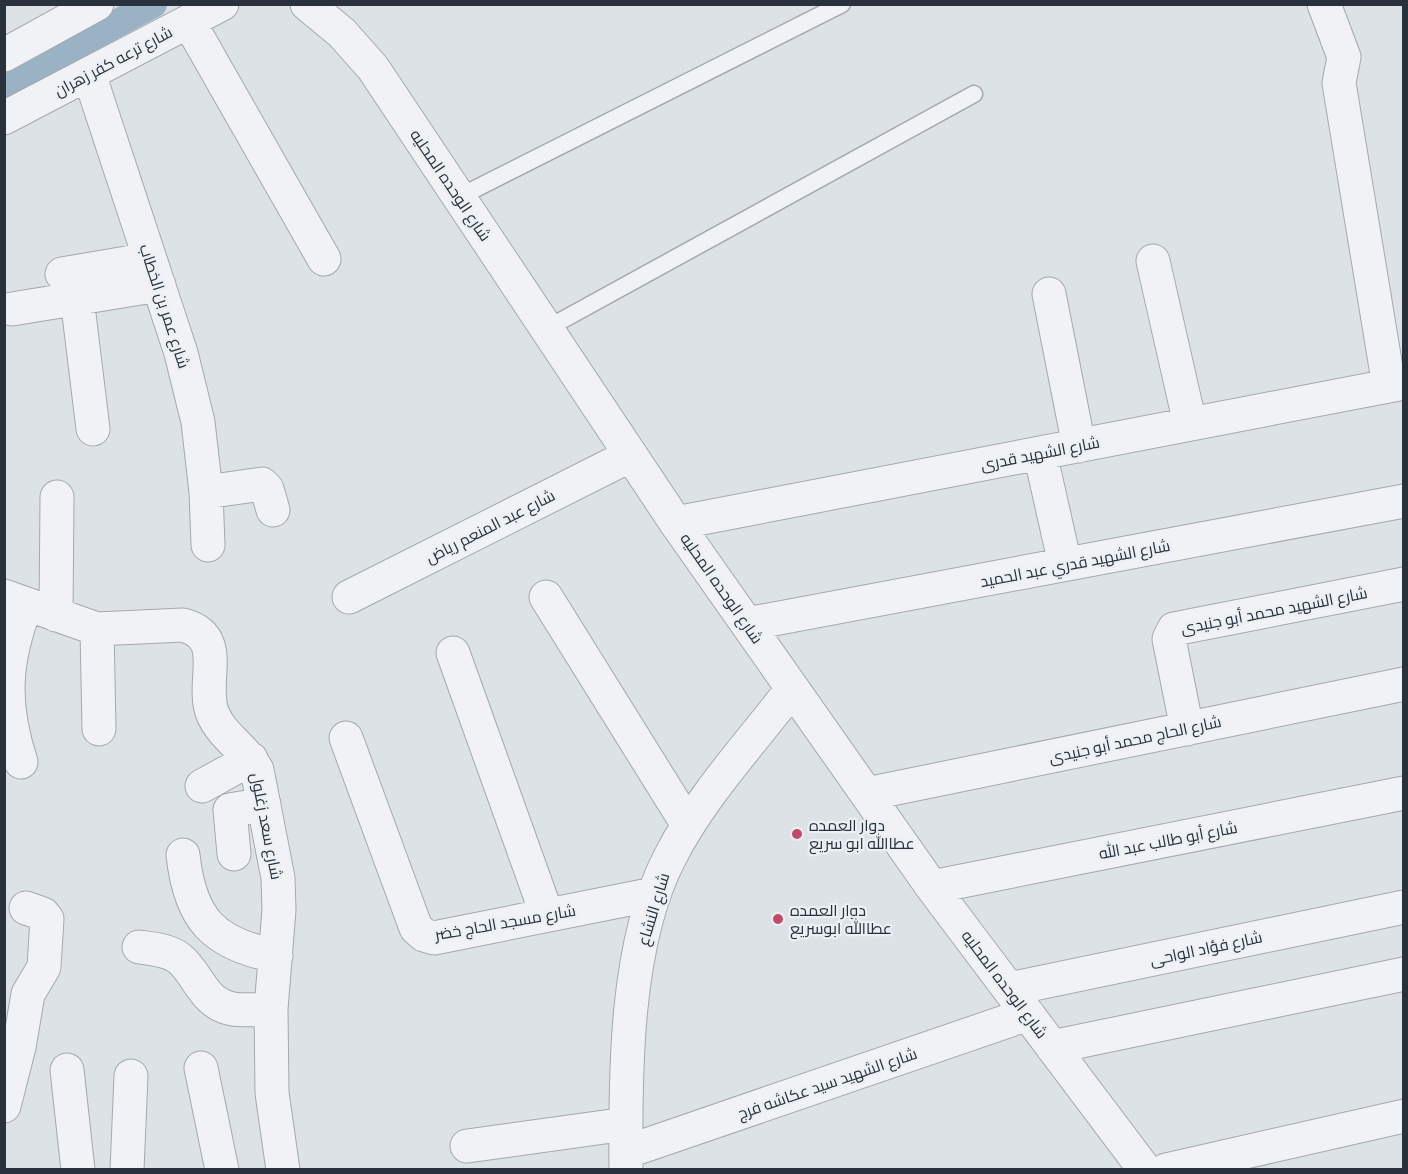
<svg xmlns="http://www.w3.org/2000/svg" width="1408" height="1174" font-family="'Titillium Web',Cairo,sans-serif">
<rect width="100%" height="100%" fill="#dde2e6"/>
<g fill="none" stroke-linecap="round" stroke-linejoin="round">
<path stroke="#9ab3c4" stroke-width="28" d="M4,84L153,4"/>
<g stroke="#a3a9b0" stroke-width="19">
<path id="service" d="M459,197L842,4
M546,329L974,94"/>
</g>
<g stroke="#a3a9b0" stroke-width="35">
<path id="minor" d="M307,4L342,33L373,68L676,523L932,887L1145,1170
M1324,4L1344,57L1339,83L1389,386
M189,22L324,259
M4,55L97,4
M89,74L181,353L198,422L206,492L208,545
M4,118L222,4
M1153,261L1190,424
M62,274L150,259
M1049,294L1079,446
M77,298L93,429
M12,309L159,285
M1040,453L1065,564
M206,492L262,484L267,489L273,510
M676,523L1404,383
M4,596L97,629L183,625C228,637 201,679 212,712C221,736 245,748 257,770L278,878L279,910L271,1009L272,1093L283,1170
M349,597L631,455
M546,597L688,825
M56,615L57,497
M747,624L1404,501
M97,629L99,729
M453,653L547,915
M1187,729L1169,639L1174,629L1404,584
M346,738L416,928L424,935L434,938L654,894
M21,762C2,704 4,662 26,605
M202,786L251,759
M867,794L1404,684
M234,854L230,810L264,804
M183,855C190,919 213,944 276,956
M932,887L1404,793
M139,947C153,949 169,950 180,959C199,975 203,1004 233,1009C245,1011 259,1009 271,1009
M1009,989L1404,907
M1052,1047L1404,974
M201,1068L222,1170
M67,1070L78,1170
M4,1106L19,1047L28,994L44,967L47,919L43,914L26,908
M467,1146L626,1124
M626,1152L1028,1014
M127,1170L131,1076
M626,1170C625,1074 625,943 670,857C701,796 751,743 792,689
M1166,1170L1404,1116"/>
</g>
<use href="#service" stroke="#f0f2f5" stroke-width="16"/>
<use href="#minor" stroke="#f0f2f5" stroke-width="33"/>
</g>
<g fill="#c4496a" stroke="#ecf0f4" stroke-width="2">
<circle cx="797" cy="834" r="6"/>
<circle cx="778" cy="919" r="6"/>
</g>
<g text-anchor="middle" stroke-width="4.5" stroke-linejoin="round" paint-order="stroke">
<g font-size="16" fill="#28313c" stroke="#ecf0f4">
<text transform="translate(113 61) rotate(-28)" y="6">شارع ترعه كفر زهران</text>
<text transform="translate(451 185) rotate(56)" y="6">شارع الوحده المحليه</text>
<text transform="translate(165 306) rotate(72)" y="6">شارع عمر بن الخطاب</text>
<text transform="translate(1040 453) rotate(-11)" y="6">شارع الشهيد قدرى</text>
<text transform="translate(490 526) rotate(-27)" y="6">شارع عبد المنعم رياض</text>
<text transform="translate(1075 563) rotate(-11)" y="6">شارع الشهيد قدري عبد الحميد</text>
<text transform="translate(722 588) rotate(55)" y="6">شارع الوحده المحليه</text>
<text transform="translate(1274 610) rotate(-11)" y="6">شارع الشهيد محمد أبو جنيدى</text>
<text transform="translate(1135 739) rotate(-12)" y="6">شارع الحاج محمد أبو جنيدى</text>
<text transform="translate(267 826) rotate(79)" y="6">شارع سعد زغلول</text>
<text transform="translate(1168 840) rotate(-11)" y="6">شارع أبو طالب عبد الله</text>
<text transform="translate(653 909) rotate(-73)" y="6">شارع النشاع</text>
<text transform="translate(505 922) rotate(-10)" y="6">شارع مسجد الحاج خضر</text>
<text transform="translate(1206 948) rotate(-12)" y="6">شارع فؤاد الواحى</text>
<text transform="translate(1005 984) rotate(53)" y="6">شارع الوحده المحليه</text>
<text transform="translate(827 1083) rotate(-19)" y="6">شارع الشهيد سيد عكاشه فرج</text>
</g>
<g font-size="16" fill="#28313c" stroke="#ecf0f4" text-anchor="start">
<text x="809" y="831">دوار العمده<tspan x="809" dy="18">عطاالله ابو سريع</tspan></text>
<text x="790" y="916">دوار العمده<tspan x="790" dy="18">عطاالله ابوسريع</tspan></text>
</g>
</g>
<rect width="1408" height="1174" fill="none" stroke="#28313c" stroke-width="12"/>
</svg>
